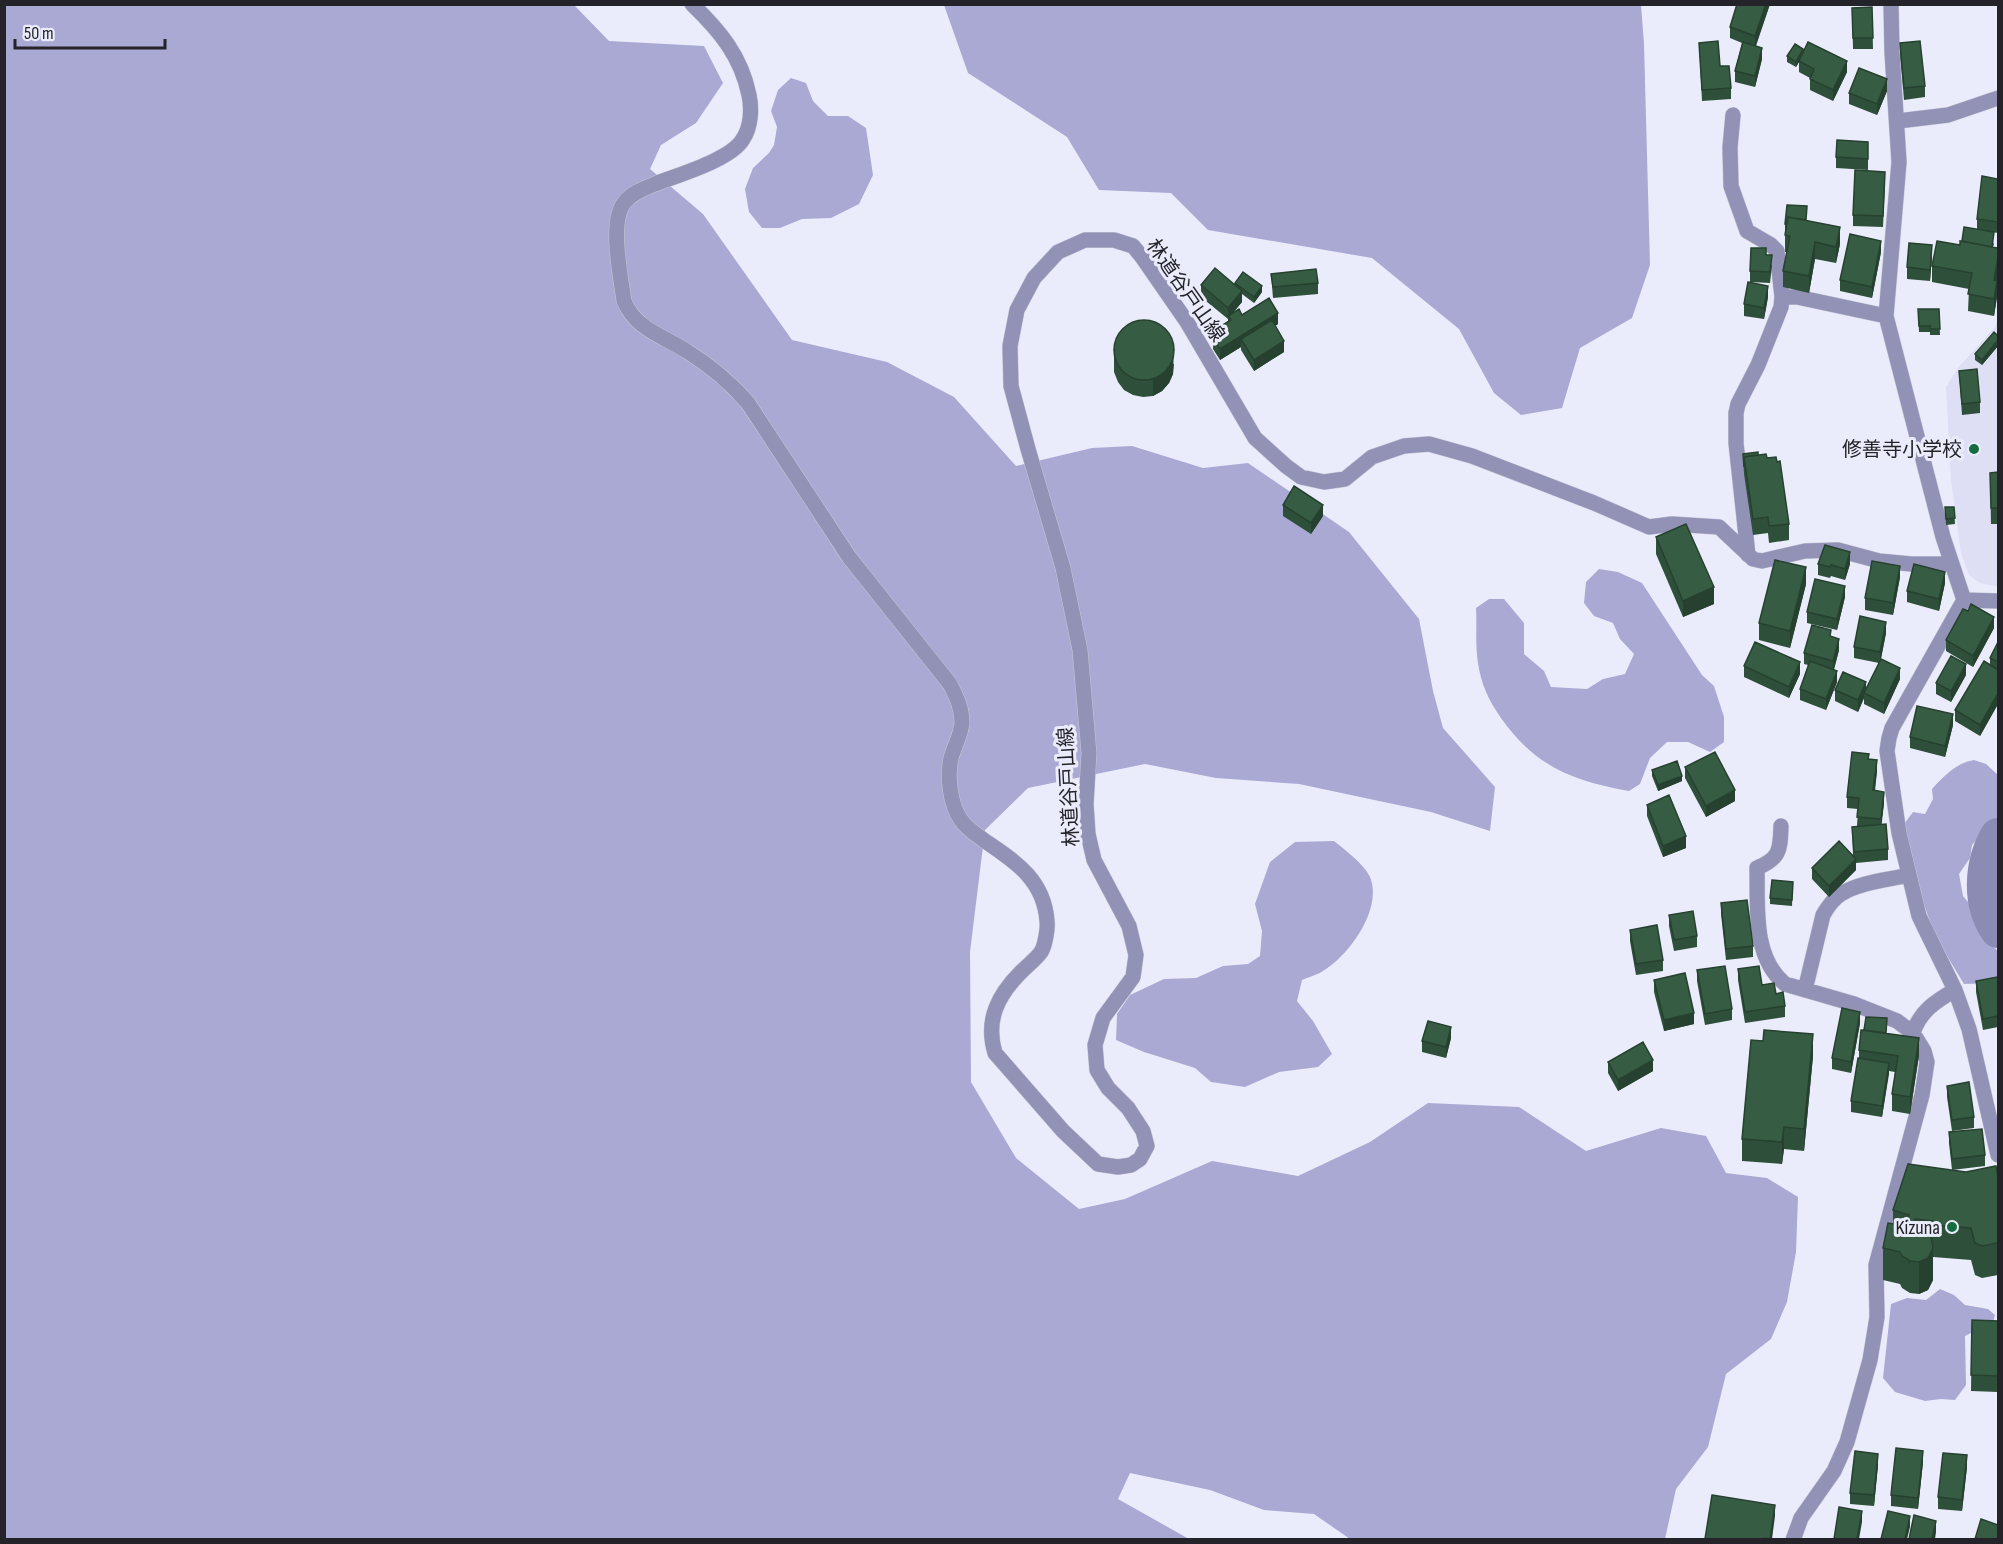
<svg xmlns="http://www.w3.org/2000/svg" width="2003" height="1544" font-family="'Sofia Sans Condensed','Noto Sans JP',sans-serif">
<rect width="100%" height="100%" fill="#ebecfb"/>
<path fill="#dedef5" d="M1998,318V587L1980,583L1969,575L1961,553L1951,480L1946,387L1958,368L1995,327Z"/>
<path fill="#a9a9d4" d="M5,5H574L609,41L704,46L723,83L696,123L661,145L650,169L703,214L792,340L887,362L954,397L1016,466L1092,448L1132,446L1203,468L1248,463L1349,532L1419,619L1433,691L1443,728L1495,787L1490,831L1431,812L1299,784L1216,778L1145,764L1028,788L985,830L970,952L971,1082L1016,1158L1079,1209L1125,1199L1212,1161L1298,1176L1370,1142L1428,1103L1519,1107L1586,1151L1661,1128L1706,1136L1726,1173L1767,1178L1798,1197L1796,1252L1787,1302L1771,1339L1726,1374L1708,1447L1676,1489L1665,1539H1350L1314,1514L1264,1510L1210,1490L1130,1473L1118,1499L1189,1539L5,1540Z
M944,5H1641L1644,44L1650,265L1632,318L1580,348L1562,408L1521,415L1494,393L1459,329L1372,258L1208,230L1171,193L1099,190L1067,137L968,73Z
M791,78L806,83L813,101L828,116H848L866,128L873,175L859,204L831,218L802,219L780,228H762L749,212L745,189L753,168L769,153L774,145L777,127L771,111L778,90Z
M1599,569L1618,572L1642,583L1702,675L1714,686L1724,717V742L1710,752L1688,742H1667L1650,758L1640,784L1629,791C1572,781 1535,766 1501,718C1489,701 1481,684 1478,663C1475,645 1477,626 1476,608L1489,599H1504L1524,623V654L1544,671L1551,687L1587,689L1603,679L1625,674L1634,654L1620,639L1613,623L1594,616L1584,603L1586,582Z
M1974,760L1986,764L1998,775V819L1994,827L1982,834L1972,845L1970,858L1959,874L1963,896L1978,914L1990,943L1998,951V981L1992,983L1964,984L1935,936L1922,899L1904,824L1913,812L1925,814L1933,799L1932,789C1944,776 1956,763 1974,760Z
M1334,841C1345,850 1364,864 1370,877C1383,909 1349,955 1323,971C1317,975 1308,977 1302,980L1297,1001L1313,1021L1332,1054L1318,1067L1279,1072L1245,1087L1211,1082L1195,1068L1144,1052L1116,1040L1117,1014L1130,995L1164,979L1196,978L1223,966L1248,964L1260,956L1262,931L1255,904L1270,862L1295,842Z
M1940,1289L1954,1295L1965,1305L1988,1309L1995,1315L1992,1326L1981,1328L1965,1336L1966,1385L1955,1400L1941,1399L1925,1401L1895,1392L1883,1378L1891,1304L1907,1298L1926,1300Z"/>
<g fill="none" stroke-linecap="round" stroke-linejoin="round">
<path stroke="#8b8bb4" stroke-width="36" d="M1998,836C1982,863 1979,903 1998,930"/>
<g stroke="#c7c8d5" stroke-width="16">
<path id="minor" d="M692,4C720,31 741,56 749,95C752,109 751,127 743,139C731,160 677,175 655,184C645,188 631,193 624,203C609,222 621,278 624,301C636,330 664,336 688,352C712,367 730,382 748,403L849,557L950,684C957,698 962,708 962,723C961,735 954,747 951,758C947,776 950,805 961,820C967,829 977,835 985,841C1016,862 1044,880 1047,921C1048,928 1045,946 1041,952C1036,959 1027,966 1021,972C998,995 985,1020 995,1053L1063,1131L1098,1164L1118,1167L1131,1165L1140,1159L1147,1146L1143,1131L1128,1108L1108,1088L1097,1070L1095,1045L1103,1018L1133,977L1136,955L1129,926L1094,860L1088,834L1086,804L1089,753L1080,650L1063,568L1028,449L1011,386L1010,346L1017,310L1034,278L1058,252L1085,240H1114L1133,246L1142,257L1187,322L1255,438L1286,466L1301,477L1324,482L1345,479L1372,457L1404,446L1429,444L1472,456L1594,503L1649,527L1672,524L1719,527L1753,559L1762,561L1805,551L1838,550L1879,561L1911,564H1952
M1891,4L1892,52L1899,162L1886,316L1943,537L1964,600L1892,728L1889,738L1887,751L1899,833L1919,916L1955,990L1969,1029L1998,1155
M1733,115L1730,147L1731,186L1747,231L1771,245L1777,251L1782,297
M1898,121L1948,115L1998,98
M1748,555L1736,443V413L1738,404L1758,365L1781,307L1782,297H1797L1886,316
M1964,600L1998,601
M1781,826C1780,849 1781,858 1757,868C1758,906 1752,957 1785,984L1854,1004L1897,1021L1913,1033L1924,1051L1927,1062L1922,1095L1876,1265L1877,1317L1870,1360L1847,1442L1834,1471L1801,1518L1793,1540
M1805,990L1823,915C1827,908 1833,899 1841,894C1860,882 1888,880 1909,875
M1913,1033C1920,1011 1936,1001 1955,990"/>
</g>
<use href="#minor" stroke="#9292b7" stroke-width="15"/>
</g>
<path fill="#2e503a" d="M1770,4L1756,46L1762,59L1755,87L1735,82V71L1742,43L1730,38V27Z
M1872,7L1873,49H1853L1852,8Z
M1699,43L1720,66L1731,88V99L1702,101Z
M1900,43L1925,86V97L1904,100L1900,54Z
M1803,52L1847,72L1833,101L1810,90V78L1799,72V62L1796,67L1787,62V56Z
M1887,91L1877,115L1849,104V93Z
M1868,153V170L1836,168V157Z
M1998,179V233L1985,231L1994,244L1993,247L1997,281V297L1994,316L1968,311L1969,289L1932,282V266L1960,245L1962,241L1977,229V219Z
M1885,183L1883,227L1853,226V215Z
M1806,220L1840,244L1836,263L1815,259L1809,293L1783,287V271L1787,252H1785V224Z
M1881,252L1872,298L1840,291V280Z
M1766,255L1772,266L1770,283L1750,282V271Z
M1932,256L1930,281L1907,279V267Z
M1271,274L1318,283V294L1273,298Z
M1235,283L1262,292L1254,303L1242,294V302L1233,313L1278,324L1275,326L1284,352L1254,371L1241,350V347L1220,360L1213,349V338L1221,333V326L1228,321V319L1201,297V285H1235Z
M1768,297L1764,319L1744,316V304Z
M1918,309H1939L1940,335H1930V332H1919Z
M1998,336V346L1982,365L1975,360V354Z
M1114,346L1174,364L1173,374L1169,383L1162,391L1153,396L1143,397L1133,395L1124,390L1118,382L1114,372Z
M1959,371L1980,402V413L1962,415Z
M1743,454L1758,455L1767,458L1789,524V540L1769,543L1768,533L1753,535L1744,474Z
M1998,472V524H1991L1990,473Z
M1283,505L1323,516L1311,534L1283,516Z
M1945,507H1954L1955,524L1946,525Z
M1656,537L1714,604L1683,617L1656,554Z
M1818,564H1850L1845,580L1831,576L1830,578L1818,575Z
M1900,577L1893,615L1865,610V598Z
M1945,583L1939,611L1907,602V591Z
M1806,584L1790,648L1759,640V623Z
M1845,597L1837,630L1807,623V612Z
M1968,611L1994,628L1973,667L1946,651V640Z
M1886,633L1881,659L1900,679L1884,714L1864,704V698L1858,712L1835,701V690L1866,689L1879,663L1854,658V647Z
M1831,637L1839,650L1834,670L1837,682L1826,710L1800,700V689L1808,665L1804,664V653Z
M1998,642V704L1980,736L1955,721V710L1990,665V658Z
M1744,666L1800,674L1789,698L1744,677Z
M1966,675L1951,702L1936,694V683Z
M1953,725L1945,757L1910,748V737Z
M1869,759L1877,771L1875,791L1884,803L1881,825L1888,849V860L1856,863V870L1829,897L1812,879V868L1853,856L1852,827L1857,826L1858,809L1847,808V797Z
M1685,767L1735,801L1706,817L1685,778Z
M1652,770L1682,781L1658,791L1652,776Z
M1647,805L1686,848L1663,857L1647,816Z
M1793,882L1792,906L1770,904V898Z
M1721,903L1753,946V957L1726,960L1721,914Z
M1669,915L1697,936V947L1674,951L1669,926Z
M1630,930L1663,960V971L1636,975L1630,941Z
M1738,969L1762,985L1785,1006V1017L1745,1023L1738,980Z
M1697,970L1732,1009V1020L1705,1025L1697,981Z
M1998,977V1027L1983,1030L1976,992V981Z
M1654,980L1694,1024L1664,1031L1654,992Z
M1860,1023L1851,1073L1832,1069V1058Z
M1886,1034L1919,1055L1910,1114L1892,1111V1094L1895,1072L1889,1071L1882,1117L1851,1112V1101L1859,1058V1050Z
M1451,1038L1446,1058L1422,1052V1041Z
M1813,1056L1804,1151L1784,1149L1782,1164L1742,1161V1139Z
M1608,1062L1653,1071L1618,1091L1608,1073Z
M1947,1086L1974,1117V1128L1952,1131L1947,1097Z
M1949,1132L1985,1155V1166L1952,1170L1949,1143Z
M1998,1178V1275L1982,1278L1975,1275L1971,1260L1933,1257V1280L1928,1290L1919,1294L1910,1293L1902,1288L1900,1284L1883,1280V1248L1893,1224V1210Z
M1972,1320L1998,1321V1392L1971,1391Z
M1923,1462L1918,1509L1891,1506V1495Z
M1878,1465L1874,1506L1850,1504V1493Z
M1967,1467L1962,1511L1938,1509V1497Z"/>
<path fill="#26412f" d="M1766,4H1770L1755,47V36Z
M1762,48V59L1755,87V76Z
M1803,49V55L1796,67V62Z
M1847,61V72L1833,101V90Z
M1887,79V91L1877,115V104Z
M1840,227V244L1836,263V247Z
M1881,241V252L1872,298V287Z
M1815,242V259L1809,293V276Z
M1932,245V256L1930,281V270Z
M1998,257L1997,297L1994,316V280Z
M1262,286V292L1254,303V297Z
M1768,286V297L1764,319V308Z
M1242,291V302L1229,317L1228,316V319V308Z
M1278,313V324L1245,345L1241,339V347L1220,360V349Z
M1998,340V346L1982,365V360Z
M1284,341V352L1254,371V360Z
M1174,347L1173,374L1169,383L1162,391L1153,396V379Z
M1323,505V516L1311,534V523Z
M1850,552V564L1845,580V569Z
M1900,566V577L1893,615V603Z
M1806,567V584L1790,648V631Z
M1945,572V583L1939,611V599Z
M1845,586V597L1837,630V619Z
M1714,587V604L1683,617V601Z
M1994,617V628L1973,667V656Z
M1886,622V633L1880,663V652Z
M1839,639V650L1833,672V661Z
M1800,662V674L1789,698V687Z
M1966,664V675L1951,702V691Z
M1900,668V679L1884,714V703Z
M1837,671V682L1826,710V699Z
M1866,682V693H1864V698L1858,712V700Z
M1998,693V704L1980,736V725Z
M1953,714V725L1945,757V746Z
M1877,760V771L1873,802V790Z
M1682,776V781L1658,791V785Z
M1735,790V801L1706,817V806Z
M1884,792V803L1881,830V819Z
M1686,836V848L1663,857V846Z
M1856,859V870L1829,897V886Z
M1860,1012V1023L1851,1073V1062Z
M1694,1013V1024L1664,1031V1020Z
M1451,1027V1038L1446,1058V1047Z
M1813,1034V1056L1804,1151V1129Z
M1919,1038V1055L1910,1114V1097Z
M1653,1060V1071L1618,1091V1080Z
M1889,1063V1074L1882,1117V1106Z
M1784,1127V1149L1782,1164V1142Z
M1915,1219V1251L1910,1261L1909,1265V1233Z
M1933,1248V1280L1928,1290L1919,1294V1262Z
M1923,1451V1462L1918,1509V1498Z
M1878,1454V1465L1874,1506V1495Z
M1967,1455V1467L1962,1511V1500Z
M1775,1505V1516L1772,1539H1770Z
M1862,1511V1522L1859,1539H1857Z
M1910,1516V1527L1907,1539H1905Z
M1936,1521V1532L1935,1539H1932Z"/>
<path fill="#365d43" stroke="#26412f" stroke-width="1.5" d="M1737,4H1766L1755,36L1730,27Z
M1872,7L1873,38H1853L1852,8Z
M1718,41L1720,66H1729L1731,88L1702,90L1699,43Z
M1920,41L1925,86L1904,88L1900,43Z
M1743,42L1762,48L1755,76L1735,71Z
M1808,42L1847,61L1833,90L1810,79L1814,69L1799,61Z
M1795,44L1803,49L1796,62L1787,56Z
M1859,68L1887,79L1877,104L1849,93Z
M1837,140L1868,142V159L1836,157Z
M1855,170L1885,172L1883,216L1853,215Z
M1982,176L1998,179V222L1977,219Z
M1787,205L1807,206L1806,220L1788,217L1787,224H1785Z
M1788,217L1840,227L1836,247L1815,242L1809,276L1783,271L1790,236L1785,235Z
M1964,227L1994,232L1992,247L1962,241Z
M1850,234L1881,241L1872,287L1840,280Z
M1937,241L1960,245V241L1998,248V257L1994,280L1997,281L1994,299L1968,294L1972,273L1932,266Z
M1909,243L1932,245L1930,270L1907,267Z
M1751,248H1766V255H1772L1770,272L1750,271Z
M1215,268L1242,291L1228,308L1201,285Z
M1316,269L1318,283L1273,287L1271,274Z
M1243,272L1262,286L1254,297L1235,283Z
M1748,282L1768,286L1764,308L1744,304Z
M1269,298L1278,313L1220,349L1213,338L1224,331L1221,326L1231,320L1228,316L1239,309L1242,315Z
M1918,309H1939L1940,329H1930V326H1919Z
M1114 350a30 30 0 1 1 60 0a30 30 0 1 1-60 0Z
M1272,320L1284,341L1254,360L1241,339Z
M1994,332L1998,336V340L1982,360L1975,354Z
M1977,369L1980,402L1962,404L1959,371Z
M1758,452V455L1744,457V467L1743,454Z
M1766,454L1767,458L1776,457L1777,462L1780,461L1789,524L1769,526L1768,517L1753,519L1744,457Z
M1998,472V508H1991L1990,473Z
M1294,486L1323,505L1311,523L1283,505Z
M1945,507H1954L1955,518L1946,519Z
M1686,524L1714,587L1683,601L1656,537Z
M1825,545L1850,552L1845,569L1831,565L1830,567L1818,564Z
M1775,560L1806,567L1790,631L1759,623Z
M1872,561L1900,566L1893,603L1865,598Z
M1914,564L1945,572L1939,599L1907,591Z
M1815,579L1845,586L1837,619L1807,612Z
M1971,604L1994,617L1973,656L1946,640L1963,609L1968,611Z
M1860,616L1886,622L1880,652L1854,647Z
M1812,625L1831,630L1830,636L1839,639L1833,661L1804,653Z
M1755,642L1800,662L1789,687L1744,666Z
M1998,642V662L1990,658Z
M1951,656L1966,664L1951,691L1936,683Z
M1881,659L1900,668L1884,703L1864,693Z
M1810,661L1837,671L1826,699L1800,689Z
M1984,661L1998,670V693L1980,725L1955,710Z
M1843,672L1866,682L1858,700L1835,690Z
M1917,706L1953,714L1945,746L1910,737Z
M1715,752L1735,790L1706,806L1685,767Z
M1852,752L1869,754L1868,759L1877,760L1873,790L1884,792L1881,819L1857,817L1859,798L1847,797Z
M1677,761L1682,776L1658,785L1652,770Z
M1669,795L1686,836L1663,846L1647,805Z
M1886,824L1888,849L1854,852L1852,827Z
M1839,841L1856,859L1829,886L1812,868Z
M1772,880L1793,882L1792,900L1770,898Z
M1747,900L1753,946L1726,949L1721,903Z
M1693,911L1697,936L1674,940L1669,915Z
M1657,925L1663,960L1636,964L1630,930Z
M1725,966L1732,1009L1705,1014L1697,970Z
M1759,966L1762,985L1774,983L1776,994L1783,992L1785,1006L1745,1012L1738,969Z
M1685,973L1694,1013L1664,1020L1654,980Z
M1998,977V1016L1983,1019L1976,981Z
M1842,1008L1860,1012L1851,1062L1832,1058Z
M1866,1017L1887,1018L1886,1033L1864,1030Z
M1428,1021L1451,1027L1446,1047L1422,1041Z
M1764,1030L1813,1034L1804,1129L1784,1127L1782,1142L1742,1139L1751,1040L1763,1041Z
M1861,1030L1919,1038L1910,1097L1892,1094L1898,1056L1859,1050Z
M1643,1042L1653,1060L1618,1080L1608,1062Z
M1858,1058L1889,1063L1882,1106L1851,1101Z
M1969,1082L1974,1117L1952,1120L1947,1086Z
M1982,1129L1985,1155L1952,1159L1949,1132Z
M1908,1164L1966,1172L1996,1166L1998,1178V1243L1982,1246L1975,1243L1971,1228L1933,1225V1221L1915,1219L1909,1233L1917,1230L1922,1231L1931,1237L1933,1248L1928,1258L1919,1262L1910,1261L1902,1256L1900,1252L1883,1248L1888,1223L1894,1224L1896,1220L1907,1223L1909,1215L1893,1210Z
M1972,1320L1998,1321V1376L1971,1375Z
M1896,1448L1923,1451L1918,1498L1891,1495Z
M1855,1451L1878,1454L1874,1495L1850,1493Z
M1943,1453L1967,1455L1962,1500L1938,1497Z
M1712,1495L1775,1505L1770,1539L1764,1538L1763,1539H1705Z
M1839,1507L1862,1511L1857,1539H1834Z
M1888,1511L1910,1516L1905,1539H1881Z
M1914,1515L1936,1521L1932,1539H1909Z
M1981,1519L1998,1525V1539H1975Z"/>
<g fill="#156c3e" stroke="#ebecfb" stroke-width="2">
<circle cx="1974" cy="449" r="6"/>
<circle cx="1952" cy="1227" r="6"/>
</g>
<g text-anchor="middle" stroke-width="6" stroke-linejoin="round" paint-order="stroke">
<g font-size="20" fill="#232329" stroke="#ebecfb">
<text transform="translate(1186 290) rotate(55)" y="7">林道谷戸山線</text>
<text transform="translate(1068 787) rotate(-93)" y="7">林道谷戸山線</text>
</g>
<g font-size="20" fill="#232329" stroke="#ebecfb" text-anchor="end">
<text x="1962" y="456">修善寺小学校</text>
<text x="1940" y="1234">Kizuna</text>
</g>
</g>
<rect width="2003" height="1544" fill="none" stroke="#232329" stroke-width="12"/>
<path d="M15 39v9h150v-9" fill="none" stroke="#232329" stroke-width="3"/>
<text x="24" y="39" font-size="18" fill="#232329" stroke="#ebecfb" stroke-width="4.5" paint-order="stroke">50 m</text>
</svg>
